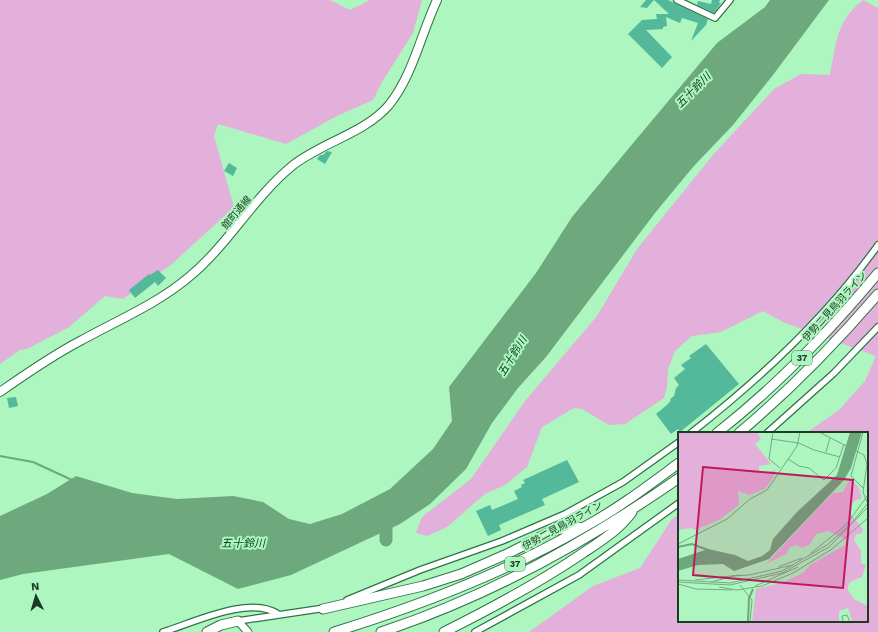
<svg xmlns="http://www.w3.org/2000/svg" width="878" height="632" font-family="'Work Sans','Noto Sans JP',sans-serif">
<rect width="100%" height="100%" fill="#adf6c0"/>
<path fill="#e3afdb" d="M0,0H330L350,10L370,0H422L413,33L382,82L373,100L337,116L286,144L218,124L214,136L234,207L172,264L123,299L105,296L69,327L27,349L20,350L0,364Z
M863,0L878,8V632H529L593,586L640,568L672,519L679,515V621H867V433H806L839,410L865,381L876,356L783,322L763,311L721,332L692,336L675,351L668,369L667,387L664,398L625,424L609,425L582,409L574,408L542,427L527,467L505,485L485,494L447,527L427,536L416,533L422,517L471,479L525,401L597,316L637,249L713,155L774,89L801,74L830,75C836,44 836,21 863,0Z"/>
<path fill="#6da97d" d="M770,0H829L773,75L733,125L693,167L655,213L546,357L518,388L492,423L466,469L430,504L400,524L291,575L238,589L169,554L23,574L0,580V516L47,494L76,476L132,493L177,499L233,496L263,502L289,519L310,524L342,514L390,489L433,449L452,421L449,387L536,273L572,217L634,142L717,43L765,7Z"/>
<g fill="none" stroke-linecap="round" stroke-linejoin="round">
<path stroke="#6da97d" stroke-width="2" d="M0,456L33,462L72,480"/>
<path stroke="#6da97d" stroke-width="13" d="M386,517V540"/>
</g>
<path fill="#54b89b" d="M646,0H668L708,19L706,25L691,41L698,23L682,18L680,23L666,17L667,26L663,27V29L646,30L672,57L662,68L628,34L642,20L657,19L656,14H669L654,0L647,8L640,7Z
M712,0H720L719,3H721L714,13L697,5L698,1L711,4Z
M327,151L332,152L325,164L317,159L320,155H323Z
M229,163L237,168L233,176L224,171Z
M158,270L166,278L158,286L155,282L135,298L129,290L149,274L150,275Z
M706,344L739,384L680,432L678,429L671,434L656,414L668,404L671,400L670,399L674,396L676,388L679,385L674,378L685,369L681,365L691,358L689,356Z
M16,397L18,406L9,408L7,398Z
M567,460L579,482L542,499L545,505L499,525L501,530L488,536L476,511L490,505L492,510L518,499L514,491L522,487L521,485L525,483L523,480Z"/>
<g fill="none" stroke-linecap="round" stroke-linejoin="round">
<g stroke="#2d7445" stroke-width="8">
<path id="minor" d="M677,0L715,18L730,0
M691,433C760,379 827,317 878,245
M767,433L834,373L878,327
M347,600L420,570L502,541L565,514L623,482L679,442
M238,621L325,608
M163,632C193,623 249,595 278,614
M475,632L579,575L679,503"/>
</g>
<g stroke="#2d7445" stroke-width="9">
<path id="tertiary" d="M238,621L248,632"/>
</g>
<g stroke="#2d7445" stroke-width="10">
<path id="secondary" d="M0,392C27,373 53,355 82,340C118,320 157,304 189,277C228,245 253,198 292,166C322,142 364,134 389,105C413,75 421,34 437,0"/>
</g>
<g stroke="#2d7445" stroke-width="11">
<path id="primary" d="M717,433C777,386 829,332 878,273
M739,433C789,391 835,344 878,294
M323,609L423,586L461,574L509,553L554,530L579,527
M207,632L221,625L238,621
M334,632C422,605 507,572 586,526C619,508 649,485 679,463
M381,632C488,597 587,542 679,478
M444,632C492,608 539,583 583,553C601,541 619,530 632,512"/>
</g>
<use href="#minor" stroke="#fff" stroke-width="5.5"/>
<use href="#tertiary" stroke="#fff" stroke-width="7"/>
<use href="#secondary" stroke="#fff" stroke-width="8"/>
<use href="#primary" stroke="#fff" stroke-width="9"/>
</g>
<g text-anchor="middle" stroke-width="4" stroke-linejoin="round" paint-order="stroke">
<g fill="#adf6c0" stroke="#487254" stroke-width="1">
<rect x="792" y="351" width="20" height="14" rx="3"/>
<rect x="505" y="557" width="20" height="14" rx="3"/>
</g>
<g font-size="9" font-weight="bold" fill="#1d3a25">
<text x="802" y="361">37</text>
<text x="515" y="567">37</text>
</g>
<g font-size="10" fill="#1d3a25" stroke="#adf6c0">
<text transform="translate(236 212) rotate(-50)" y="4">館町通線</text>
<text transform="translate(834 306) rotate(-48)" y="4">伊勢二見鳥羽ライン</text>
<text transform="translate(562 525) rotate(-29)" y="4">伊勢二見鳥羽ライン</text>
</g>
<g font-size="11" font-style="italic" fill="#0c3c1e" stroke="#adf6c0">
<text transform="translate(693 90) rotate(-45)" y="4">五十鈴川</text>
<text transform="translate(512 356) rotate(-58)" y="4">五十鈴川</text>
<text x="243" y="547">五十鈴川</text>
</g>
</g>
<g transform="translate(678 432)">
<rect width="190" height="190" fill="#adf6c0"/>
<path d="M0,0H79L83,7L77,12L93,32L81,34V39L84,41L98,38L95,46L87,57L71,63L60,59L61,73L41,88L17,98L13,96L0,98ZM172,47L180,54L183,63V67L178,68L174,72L172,81L185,97L184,101L178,103L176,108L183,119V131L188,133L184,145L174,149L170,153V158L176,167L190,174V190L174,189L170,176L161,179V190H74L78,157L106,150L125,141L132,133L167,113L169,108L150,99L138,102L132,112L125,116L117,113L111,116L108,122L88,132L144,72L155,61L165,60Z" fill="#e3afdb"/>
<path d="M172,0H184L173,36L166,48L91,127L56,139L45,132L20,133L0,139V127L30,117L57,123L70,129L84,124L92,118L95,107L119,80L159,43Z" fill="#6da97d"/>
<path fill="none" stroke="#6da97d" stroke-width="2" d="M0,115L14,112L30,118M70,190L71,166L75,157"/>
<path fill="none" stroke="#73ab82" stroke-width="1" d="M95,0L91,27L102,36M141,0L186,23L189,32L185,60L189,70M93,7L121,11L136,18L162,25M148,20L152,6M110,27L121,34L131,36L146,48L158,36L166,12M185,56L173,44L185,0M0,112L49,87L72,67L89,58L119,14L122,0M133,121L168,93L190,63M100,135L124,126M71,143L115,133M56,144L71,143M0,148L52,151L104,139L149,113L173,92L190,71M17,148L62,143M0,150L52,153L104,141L151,115L190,75M33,150L56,144M0,152L18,157L54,158M62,153L74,168L72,190M77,154L120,135M41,155L59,158M59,158L84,154L115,141L154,117L190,86M165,190L164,184L169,183L172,190"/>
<path fill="#c2185b" fill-opacity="0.15" stroke="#c2185b" stroke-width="2" d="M25,35L175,48L165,156L15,143Z"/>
<rect width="190" height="190" fill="none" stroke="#1d3a25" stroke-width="2"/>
</g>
<g transform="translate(36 596) rotate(355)" stroke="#adf6c0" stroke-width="3" paint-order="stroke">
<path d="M0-3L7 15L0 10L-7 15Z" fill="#1d3a25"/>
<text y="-6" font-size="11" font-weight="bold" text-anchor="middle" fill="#1d3a25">N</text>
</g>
</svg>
